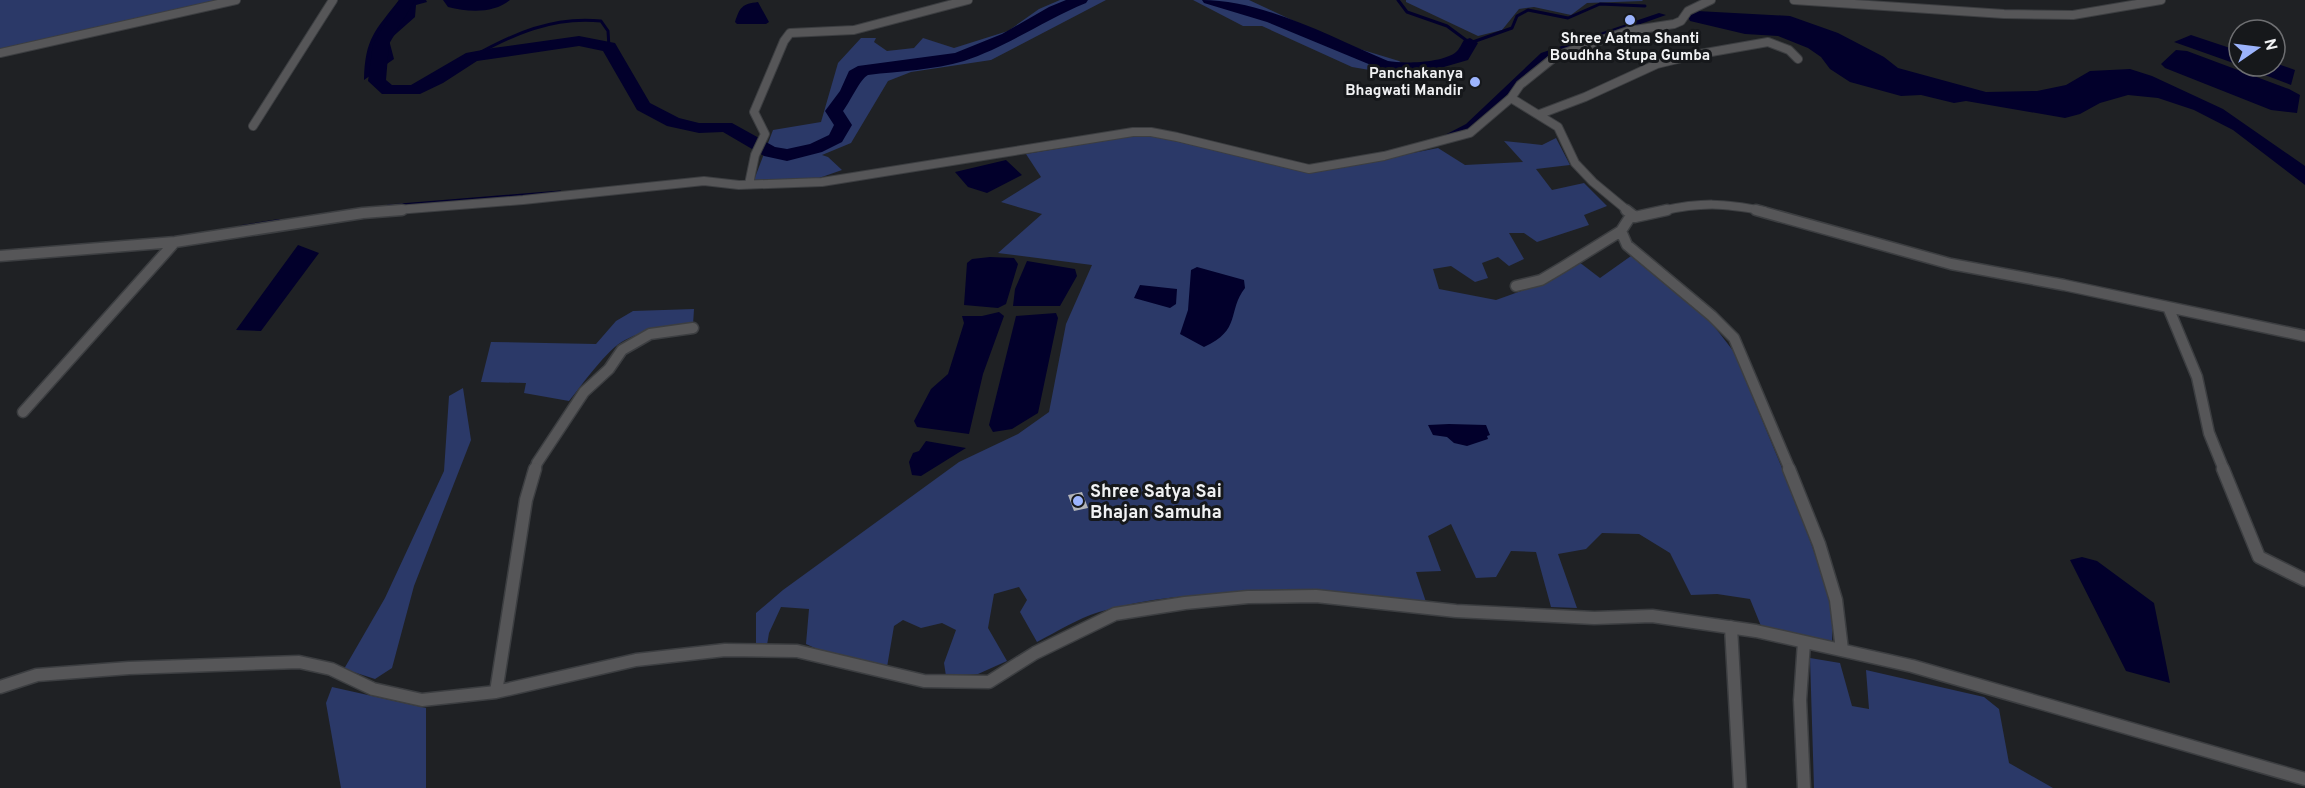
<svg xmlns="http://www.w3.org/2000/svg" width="2305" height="788" font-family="Overpass,sans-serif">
<rect width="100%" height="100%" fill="#1f2124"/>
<path fill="#2b3968" d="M0,0H221L0,50Z
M1060,0H1106L991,60L911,72L888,81L851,143L822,155L828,157L842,170L819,178L754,180L773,130L821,122L838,63L861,38H876L874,42L887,51L914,48L923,38L954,48L1008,31L1039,9Z
M1193,0H1249L1343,44L1399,61L1422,79L1352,67L1262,26H1243Z
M1406,0H1642L1643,1L1587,3L1571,15L1534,7L1519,9L1502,30L1478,36L1406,2Z
M1145,134L1312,173L1438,148L1465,165L1523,162L1504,141L1542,145L1556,138L1570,165L1536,169L1552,190L1584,183L1607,206L1584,215L1589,225L1537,242L1524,233H1509L1524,259L1509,266L1498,257L1482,263L1488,278L1475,282L1451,266L1433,269L1439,289L1496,300L1552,280L1579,262L1600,278L1631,256L1707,317L1734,352L1796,502L1833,604L1832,643L1761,626L1750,599L1717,594L1691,595L1670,553L1639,534L1602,533L1586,549L1558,554L1577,608L1551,607L1536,552L1511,551L1496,577L1476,578L1451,524L1428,536L1441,571L1416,572L1426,602C1322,597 1199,582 1099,612C1077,619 1058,631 1037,642L1020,612L1027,600L1019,587L994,594L988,628L1007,661L978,674L946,676L944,663L956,630L942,623L921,628L903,620L894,626L887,667L826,653L806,644L809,609L781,607L769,633L767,645H756V613L783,590L959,462L1018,434L1049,412L1066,324L1092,265L998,253L1042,214L1001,202L1041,177L1026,154Z
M694,309L693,325C670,327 645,329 625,340C607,349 582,385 569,401L524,393L526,383L481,382L491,342L596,344L616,321L633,311Z
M463,388L471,440L414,586L392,668L375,679L344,669L385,598L444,471L449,396Z
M1810,658L1840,663L1852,706L1869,709L1866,670L1984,697L1999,709L2009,763L2053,788H1814Z
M332,687L426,708V788H341L326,703Z"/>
<path fill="#02002b" d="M399,0H426L427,2L416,5L415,17L389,40L394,59L364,80C365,38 375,31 399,0Z
M443,0H510C493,14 468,12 448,7Z
M758,2L769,22L766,24H737L735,22C740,7 742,4 758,2Z
M1697,11L1790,16L1838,33L1884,57L1898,68L1986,92L2037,91L2066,85L2090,71L2130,69L2152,76L2223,109L2305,166V185L2233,130L2194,110L2158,98L2128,95L2100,103L2080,114L2065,118L1966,101L1954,103L1921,95L1901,96L1850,82L1830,69L1821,57L1808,48L1778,36L1745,34L1690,21L1688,17L1692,12Z
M2191,35L2239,51V65L2174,42Z
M2176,50L2187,51L2289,89L2300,95L2297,113L2271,110L2165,68L2161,64Z
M2275,63L2295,70L2291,85L2241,66H2275Z
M1006,160L1022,175L987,193L968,187L955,172Z
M298,245L319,253L261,331L236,330Z
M990,257L1014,258L1018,264L1006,304L998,308L964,305L967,263L972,259Z
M1027,261L1075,269L1077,276L1060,306H1013L1015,289Z
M1197,267L1244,280L1245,288C1227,311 1242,330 1204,347L1180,334L1188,310L1191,270Z
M1140,285L1177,289L1176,304L1170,308L1134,298Z
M999,312L1004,316L983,374L969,434L917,427L914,421L931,389L948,374L964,323L962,316H982Z
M1056,313L1058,318L1038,413L1012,429L993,432L989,425L1016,316Z
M1449,424L1486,425L1490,435L1487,436L1488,439L1467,446L1454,443L1447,437L1433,435L1428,425Z
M926,441L966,448L921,476L912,475L909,462L913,453L919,451Z
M2082,557L2097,561L2154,603L2170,683L2126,671L2070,560Z"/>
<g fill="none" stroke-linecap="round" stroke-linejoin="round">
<path stroke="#02002b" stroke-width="3" d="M1398,0L1407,12L1447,26L1470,43L1512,28L1517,16L1528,10L1568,18L1600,4L1645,6
M472,57C513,34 553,16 601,21L608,31L609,47
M388,206L560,192"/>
<path stroke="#02002b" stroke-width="4" d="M242,227L279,221"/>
<path fill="#02002b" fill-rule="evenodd" d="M1659,13L1666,15L1547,57L1472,128L1449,139H1443L1441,137L1466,124L1541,53Z"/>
<path fill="#02002b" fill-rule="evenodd" d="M399,0H415L389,44L386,80L392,85H411L466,53L493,48L579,36L615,43L650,103L679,118L699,123H732L775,147L787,149L810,144L829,135L834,125L825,111L840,91L849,71L858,66L955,53L1002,34L1049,7L1066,0H1088L1086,3C1044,20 1007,47 964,61C934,70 900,71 868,75C860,79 850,102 843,111L852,125L842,142L822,152L787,161L764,156L723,132L699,133L667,126L637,110L603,51L579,46L477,61L443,83L420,94H382L368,81L373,44Z
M1202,0C1264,0 1331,37 1388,61C1403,64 1443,63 1456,52C1459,50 1462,43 1464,40L1470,38L1478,43L1468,60L1437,69L1403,74L1383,70L1267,22L1204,3Z"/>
</g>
<path fill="#b2b4b9" d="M1082,492L1088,508L1074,511L1068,495Z"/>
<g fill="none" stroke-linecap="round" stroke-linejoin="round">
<g stroke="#3c3e41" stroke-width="10">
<path id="minor-far2" d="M1794,0L2004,14L2073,15L2161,0
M0,53L236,0
M1511,98L1558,127L1575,163L1593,182L1628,211
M1540,114L1585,97L1657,64L1694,55L1768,42L1789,50L1798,59
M253,126L333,0
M749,184L755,155L765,134L754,112L784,41L790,33L854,30L968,0
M384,211L523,200L704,181L739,185L822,182L1133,132H1151L1177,137L1309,169L1384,156L1470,133L1511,98L1520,85L1556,56L1628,31L1674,24L1681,21L1688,11L1711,0
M1661,211C1703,202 1722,203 1764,211"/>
</g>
<g stroke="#3c3e41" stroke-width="13">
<path id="minor-far1" d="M1626,210L1635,217L1667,210
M1756,210L1951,264L2064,285L2305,336
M1621,231L1627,245L1712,316L1734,338L1790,470
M0,256L175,242L363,213L402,210
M1516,286L1541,280L1563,267L1621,231L1630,217H1635
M2168,307L2197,377L2209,433L2224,470
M23,412L175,242
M535,470L537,463L584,392L609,369L622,350L650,334L693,328"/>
</g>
<g stroke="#3c3e41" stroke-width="15">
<path id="minor" d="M1789,469L1819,544L1836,600L1842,650
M2223,469L2259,557L2305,580
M1731,627L1740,788
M1804,642L1800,700L1804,788
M0,687L37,675L129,668L299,662L331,669L373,689L422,700L496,692L636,660L725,650L797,651L924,681L989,682L1035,653L1115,614L1185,603L1248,597L1316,596L1456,611L1594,618L1652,616L1756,631L1912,666L2305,779
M496,692L526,500L535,469"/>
</g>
<use href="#minor-far2" stroke="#565658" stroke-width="8"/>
<use href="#minor-far1" stroke="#565658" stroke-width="10"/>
<use href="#minor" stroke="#565658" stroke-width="12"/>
</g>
<g fill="#9cb4fd" stroke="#16181b" stroke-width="2">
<circle cx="1630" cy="20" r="6"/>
<circle cx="1475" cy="82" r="6"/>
<circle cx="1078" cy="501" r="6"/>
</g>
<g text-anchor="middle" stroke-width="6" stroke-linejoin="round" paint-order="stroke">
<g font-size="15" font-weight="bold" fill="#f1f2f4" stroke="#16181b">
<text x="1630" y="43">Shree Aatma Shanti<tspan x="1630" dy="17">Boudhha Stupa Gumba</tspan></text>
<text x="1463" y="78" text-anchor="end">Panchakanya<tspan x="1463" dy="17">Bhagwati Mandir</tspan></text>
</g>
<g font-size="18" font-weight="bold" fill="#f1f2f4" stroke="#16181b" text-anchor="start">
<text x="1090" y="497">Shree Satya Sai<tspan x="1090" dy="21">Bhajan Samuha</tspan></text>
</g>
</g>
<g transform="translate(2257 48) rotate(76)"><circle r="28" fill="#16181b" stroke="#6e6f72" stroke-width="1.5"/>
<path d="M0-4.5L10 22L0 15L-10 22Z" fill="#9cb4fd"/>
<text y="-9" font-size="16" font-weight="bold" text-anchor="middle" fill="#f1f2f4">N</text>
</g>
</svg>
